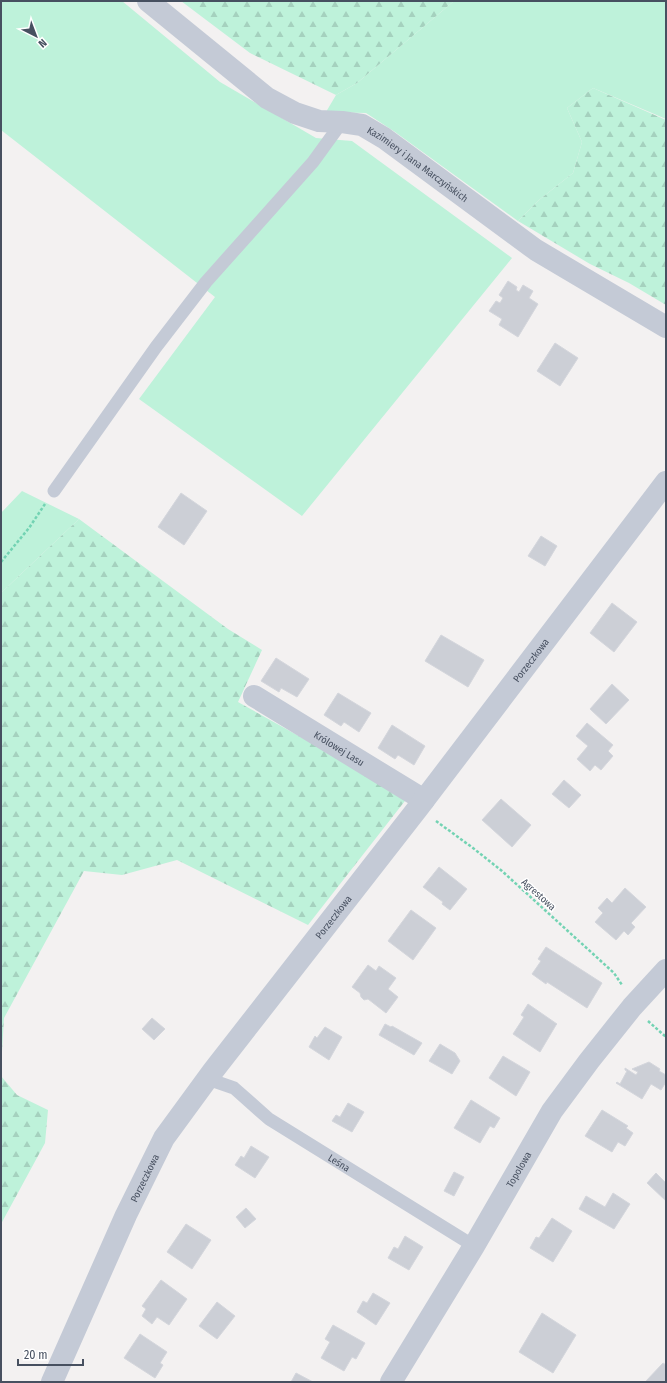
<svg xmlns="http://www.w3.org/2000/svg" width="667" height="1383" font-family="'Fira Sans Condensed',sans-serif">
<defs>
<pattern id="forest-firs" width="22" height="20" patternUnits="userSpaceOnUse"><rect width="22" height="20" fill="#bef2da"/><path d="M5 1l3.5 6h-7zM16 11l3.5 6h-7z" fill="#a5d1be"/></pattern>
</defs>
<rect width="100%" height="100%" fill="#f3f1f1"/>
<path fill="#bef2da" d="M1,1H122L220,82L316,138L352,141L512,258L302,516L139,399L215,297L1,130Z
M454,1H666V119L593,88L567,108L582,142L573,173L539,200L518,221L395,132L366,113L326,112L336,95L357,83Z
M22,491L79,519L1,593V513Z"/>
<path fill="url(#forest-firs)" d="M181,1H454L357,83L336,95L250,53Z
M593,88L666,120V305L629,283L590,264L518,221L539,200L573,173L582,142L567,108Z
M79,519L228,629L262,650L238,702L408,797L308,925L177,860L122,875L84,871L4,1018L1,1069V593Z
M1,1076L17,1095L48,1110L45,1143L1,1224Z"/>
<path fill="#cccfd6" stroke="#d4d6dc" d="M508,281L517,287L516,290L519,292L523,285L533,291L529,298L538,304L518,337L499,325L502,319L489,311L496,301L500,303L503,298L499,295Z
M555,343L578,358L560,386L537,371Z
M181,493L207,511L184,545L158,527Z
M541,536L557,546L545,566L528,556Z
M612,603L637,622L614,652L590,633Z
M441,635L484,660L468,687L425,661Z
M276,658L309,679L297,697L281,688L279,692L261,681Z
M612,684L629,700L606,724L590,709Z
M338,693L371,713L359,732L344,722L341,726L324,715Z
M587,723L613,745L608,751L613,756L601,770L595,765L590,771L577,759L588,746L576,736Z
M392,725L425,746L414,765L398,755L395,759L378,748Z
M564,780L581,795L569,808L552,794Z
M501,799L531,825L512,847L482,820Z
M439,867L467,889L450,910L442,904L443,902L423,887Z
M625,888L646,907L631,923L635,927L628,935L624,931L616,940L595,922L603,913L598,908L607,898L612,903Z
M411,910L436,928L413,960L388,941Z
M546,947L602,983L587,1008L547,982L546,984L532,974L541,961L538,959Z
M368,965L376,971L379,966L396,978L388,989L398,997L386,1013L368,999L364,1000L361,997L360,993L352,987Z
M528,1004L557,1024L556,1025L540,1052L513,1034L524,1017L521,1015Z
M152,1018L165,1029L154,1040L142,1029Z
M385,1024L391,1027L392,1026L422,1043L414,1055L379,1035Z
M325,1027L342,1037L329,1060L309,1047L315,1036L317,1038Z
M440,1044L455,1053L460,1061L452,1074L429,1061Z
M503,1056L530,1072L516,1096L489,1078Z
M649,1062L660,1069L659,1071L666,1075V1082L661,1090L651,1084L642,1099L616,1083L617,1082L620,1084L627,1071L625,1070V1068L636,1075L638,1072L632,1069Z
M471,1100L500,1118L494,1128L490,1126L480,1143L454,1128Z
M348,1103L364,1112L352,1132L332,1121L336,1115L340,1117Z
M602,1110L628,1126L626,1128L633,1133L625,1146L618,1142L612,1152L585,1136Z
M251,1146L269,1157L255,1178L235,1165L241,1156L244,1158Z
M454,1172L464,1177L454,1196L444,1191Z
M656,1173L665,1182L666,1181V1201L647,1183Z
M613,1193L630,1204L614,1229L579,1209L586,1196L605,1207Z
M246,1208L256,1219L245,1228L236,1217Z
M552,1218L572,1231L553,1262L530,1248L536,1237L539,1238Z
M186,1224L211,1240L192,1269L167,1252Z
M405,1236L423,1247L409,1270L388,1258L394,1247L398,1249Z
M161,1280L187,1299L169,1325L157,1317L152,1324L142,1316L146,1309L142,1306Z
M373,1293L390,1303L376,1325L357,1312L363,1301L367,1303Z
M217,1302L235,1316L217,1339L199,1326Z
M542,1313L576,1335L553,1373L519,1352Z
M333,1325L365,1343L356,1359L352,1357L344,1371L321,1358L330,1342L325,1339Z
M140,1334L167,1352L160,1363L163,1365L155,1378L124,1358Z
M663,1363L666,1365V1382H648L646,1381Z
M296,1373L313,1382H291Z"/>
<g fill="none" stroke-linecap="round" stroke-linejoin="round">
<path stroke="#73d3b3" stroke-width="2.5" stroke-dasharray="3 2" stroke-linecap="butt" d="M1,562L29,528L45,504
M436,821L473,848L502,871L614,973L622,985
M648,1021L666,1037"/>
<g stroke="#c4cad6" stroke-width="13">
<path d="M54,491L156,347L206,282L313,162L342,122"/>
<path id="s1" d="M208,1079L234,1088L269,1119L474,1246"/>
</g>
<g stroke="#c4cad6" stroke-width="22">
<path id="s2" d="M148,1L267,98L295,113L319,121L342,122L362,125L384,138L536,250L666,327"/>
<path id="s3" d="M254,696L424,800"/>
<path id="s4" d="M52,1382L126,1215L164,1138L213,1071L418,808L666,482"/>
<path id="s5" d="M391,1382L474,1246L552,1111L589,1061L632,1007L666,970"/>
</g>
</g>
<g text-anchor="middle" stroke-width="3" stroke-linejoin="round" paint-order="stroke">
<g font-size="10" fill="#475060" stroke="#fff">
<text dy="4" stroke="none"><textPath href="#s2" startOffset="322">Kazimiery i Jana Marczyńskich</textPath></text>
<text dy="4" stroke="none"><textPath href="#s4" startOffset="871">Porzeczkowa</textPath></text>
<text dy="4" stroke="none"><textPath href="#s3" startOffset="100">Królowej Lasu</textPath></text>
<text transform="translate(539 894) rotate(42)" y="4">Agrestowa</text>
<text dy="4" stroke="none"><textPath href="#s4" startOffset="547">Porzeczkowa</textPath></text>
<text dy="4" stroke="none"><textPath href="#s1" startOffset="157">Leśna</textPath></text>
<text dy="4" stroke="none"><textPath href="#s5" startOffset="248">Topolowa</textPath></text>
<text dy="4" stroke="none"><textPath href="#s4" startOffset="224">Porzeczkowa</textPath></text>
</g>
</g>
<rect width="667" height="1383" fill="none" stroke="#475060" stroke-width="4"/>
<g transform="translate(36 36) rotate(138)" stroke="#ffffff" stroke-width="3" paint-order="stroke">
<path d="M0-3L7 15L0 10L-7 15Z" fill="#475060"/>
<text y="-6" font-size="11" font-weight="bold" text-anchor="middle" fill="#475060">N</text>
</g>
<path d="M18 1359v6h65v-6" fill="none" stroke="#475060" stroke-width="2"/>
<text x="24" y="1359" font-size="12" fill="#475060" stroke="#ffffff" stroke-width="3" paint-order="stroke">20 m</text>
</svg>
